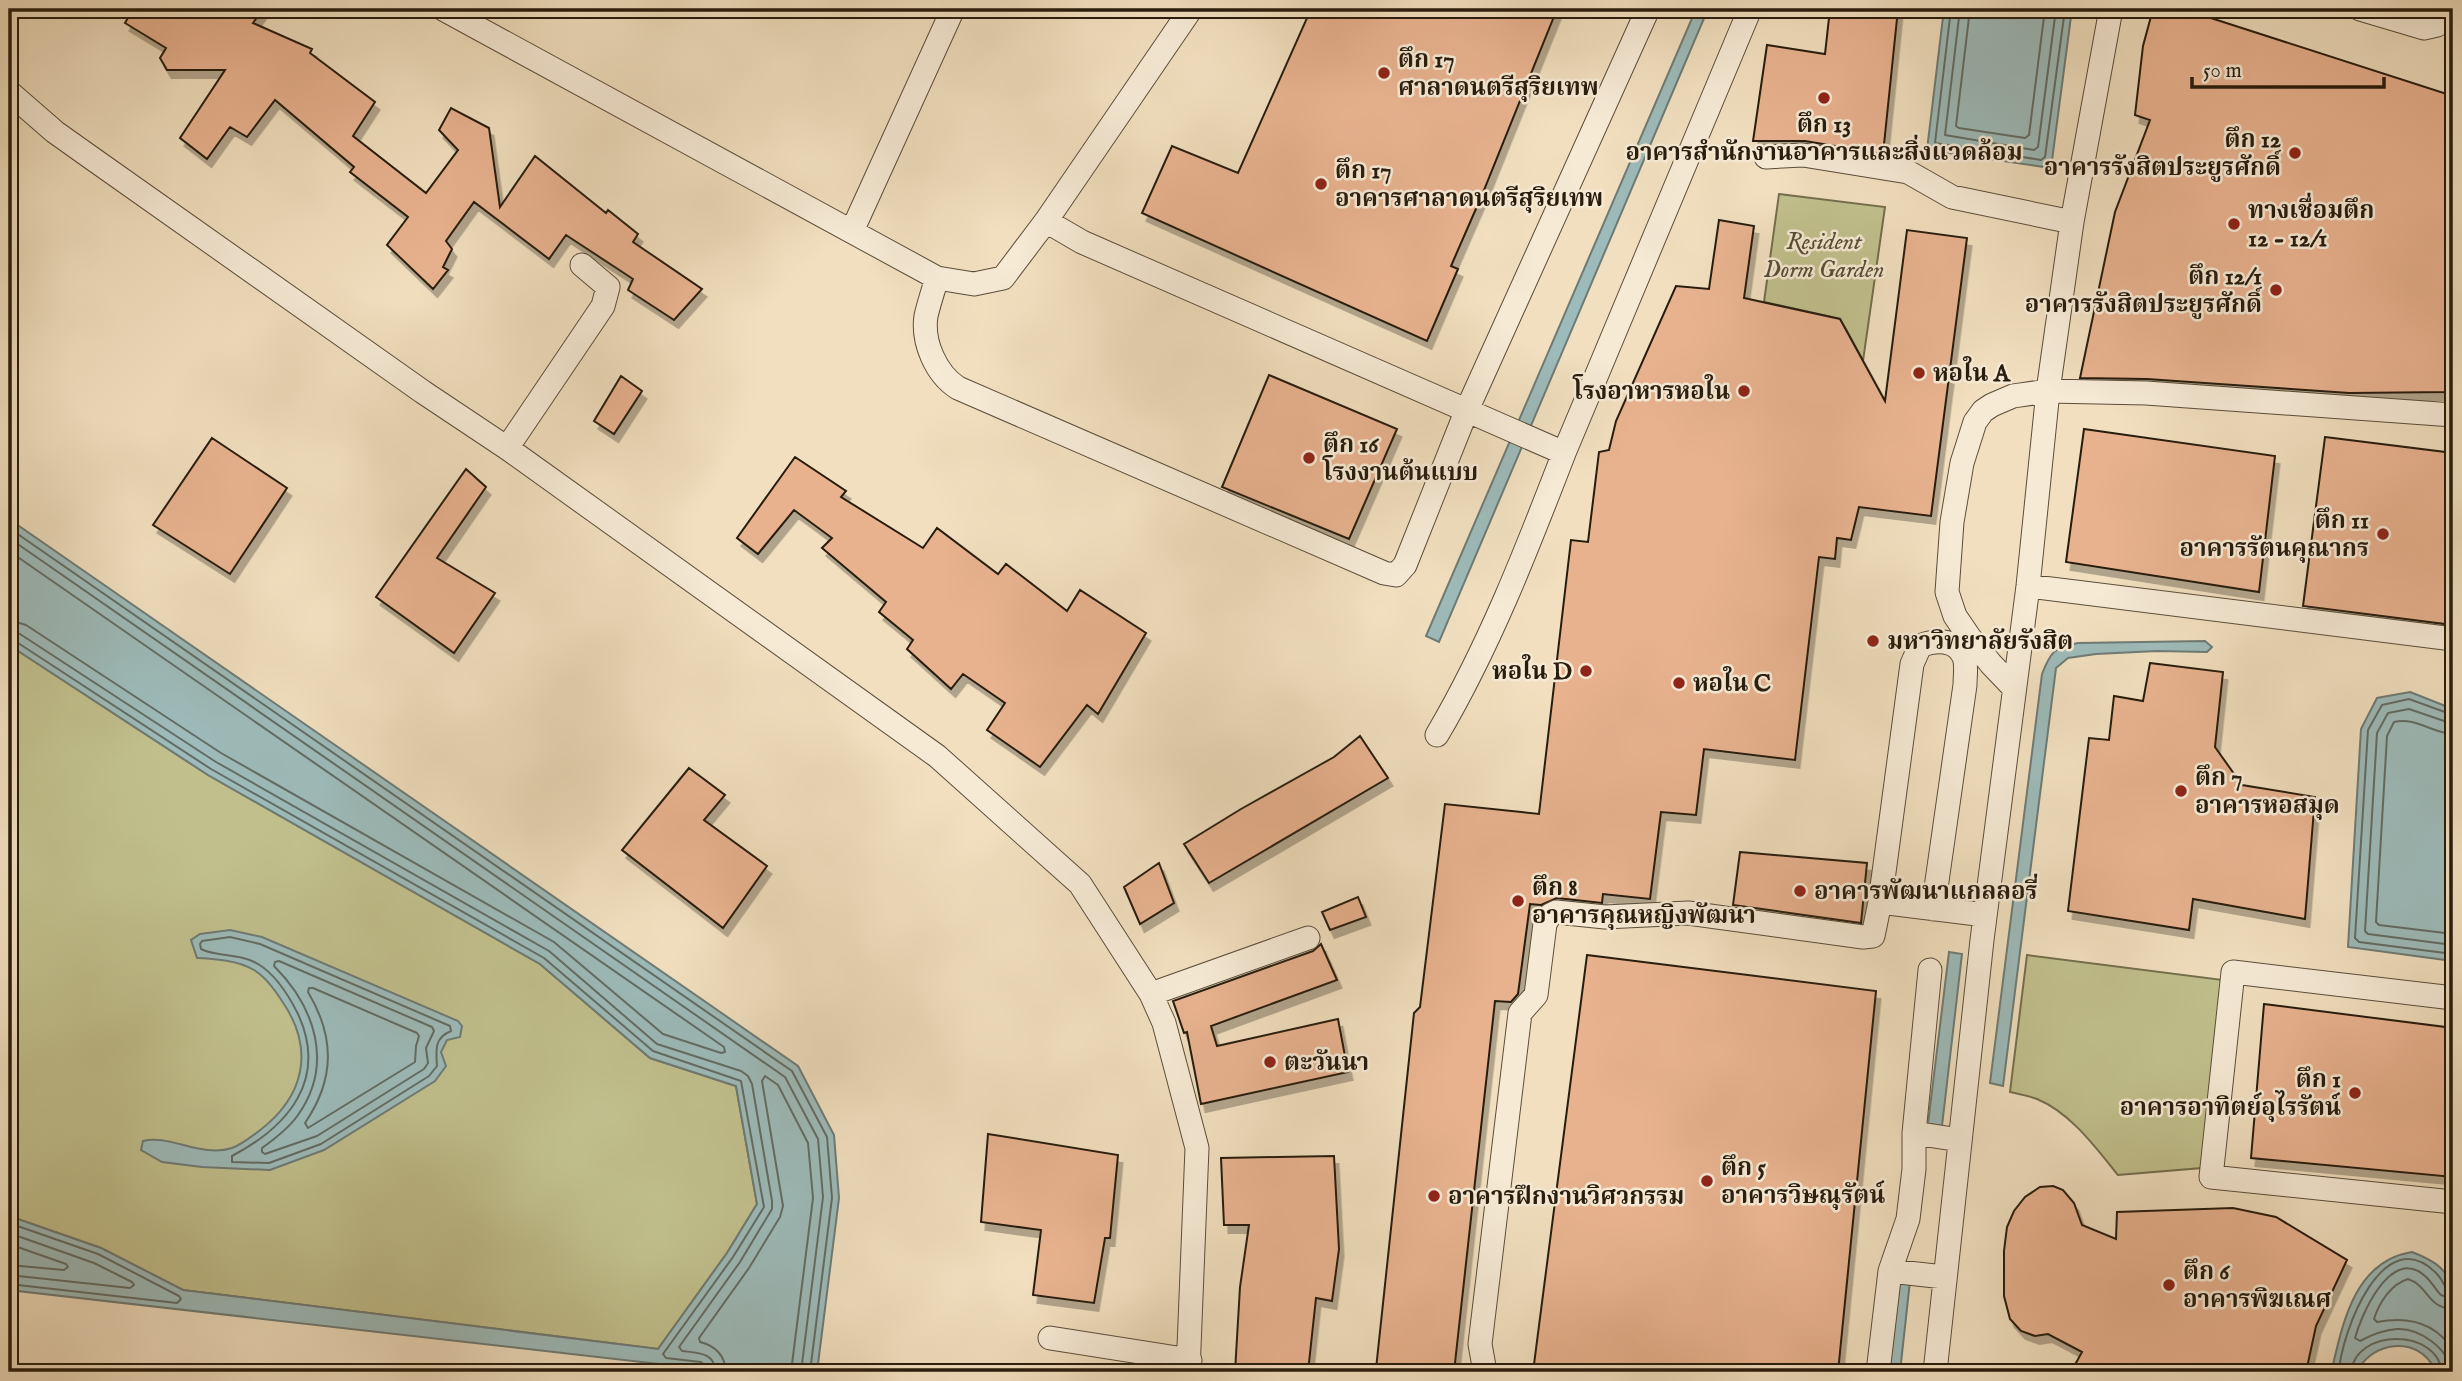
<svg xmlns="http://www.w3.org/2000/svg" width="2462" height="1381" font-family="'IM FELL English','Noto Serif Thai',serif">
<defs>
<filter id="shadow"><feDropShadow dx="4.5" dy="8" stdDeviation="0" flood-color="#0004"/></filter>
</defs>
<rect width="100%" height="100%" fill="#f1dfbf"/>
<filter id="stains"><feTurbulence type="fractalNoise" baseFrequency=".00286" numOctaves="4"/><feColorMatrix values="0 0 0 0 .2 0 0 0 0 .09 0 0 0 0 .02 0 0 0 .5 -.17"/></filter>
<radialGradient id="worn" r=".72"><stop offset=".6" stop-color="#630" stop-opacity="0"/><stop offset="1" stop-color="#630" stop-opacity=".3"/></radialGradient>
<path fill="#c1c08d" stroke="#746e4d" stroke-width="2" d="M1779,194L1885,207L1863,361L1840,319L1764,302Z
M9,645L208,775L540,964L650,1058L736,1086L757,1204L727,1253L658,1349L183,1290L101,1248L9,1216Z
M2027,955L2223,980L2202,1168L2118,1175C2096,1148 2071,1113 2037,1099C2029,1096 2019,1094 2010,1092Z"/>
<path fill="#9dbbba" stroke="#6e7b75" stroke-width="2" d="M1696,9H1708L1439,642L1426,636Z
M1944,9H2072L2051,168L1927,150Z
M9,519L798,1066L834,1135L839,1198L817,1372H729L9,1290V1216L101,1248L183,1290L658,1349L727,1253L757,1204L736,1086L650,1058L540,964L208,775L9,645Z
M2205,641L2212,647L2207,652L2157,651L2096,654L2068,658L2056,668L2003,1086L1990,1083L2042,674C2051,651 2054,648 2078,643Z
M2410,692L2453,709V961L2348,947L2361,729L2377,698Z
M230,930L262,937L458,1021L462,1026L460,1037L447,1040L441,1052L446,1066L435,1081L324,1150L270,1170L202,1167L162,1162L141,1150L143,1141C168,1134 202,1158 232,1148C241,1145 251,1137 259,1131C305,1096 315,1049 282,1001C275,990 266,977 254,970C237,960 215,959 197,958L191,940L200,934Z
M1949,952L1962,954L1942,1126L1928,1124Z
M2412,1252C2453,1268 2453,1281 2453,1321C2453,1338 2453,1355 2453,1372H2437C2434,1368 2431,1362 2427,1358C2406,1336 2369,1346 2357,1372L2332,1369C2343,1322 2355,1261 2412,1252Z
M1897,1279L1910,1281L1900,1372H1886Z"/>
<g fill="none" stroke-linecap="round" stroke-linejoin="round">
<path stroke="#626c64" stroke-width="2" d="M1951,9L1935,143L2041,160L2045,157L2065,9
M1960,9L1945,135L2034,150L2038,147L2056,9
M1970,9L1956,126L1959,128L2025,138L2029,135L2045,9
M9,528L792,1071L827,1137L832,1198L810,1372
M9,538L785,1077L818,1139L823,1197L801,1372
M9,551L724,1047L725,1052L721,1053L663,1034L554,942L221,753L26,625L9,620
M9,631L20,634L216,762L549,951L657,1044L741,1071L748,1076L752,1084L772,1201V1209L740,1262L679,1347L682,1351C698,1353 714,1352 716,1372
M9,640L15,641L211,769L544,958L653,1051L741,1081L764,1207L733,1257L663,1354L666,1358L701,1362L706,1366L707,1372
M2453,715L2409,699L2382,705L2368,730L2355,938L2359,942L2453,954
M2453,724L2409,709L2388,713L2377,733L2365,931L2368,934L2453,945
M2453,734C2432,733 2416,717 2394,722L2387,736L2376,922L2379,925L2453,934
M230,937L260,944L450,1026L451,1031C434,1038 436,1050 437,1066L429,1076L321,1144L269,1163L232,1162V1156C289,1126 328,1079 298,1014C289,996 275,974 258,964C240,953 216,957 201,949L200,944L202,941Z
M279,961L432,1027L434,1031L426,1048L428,1063L424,1069L317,1136L265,1154L262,1152V1148C276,1138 289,1128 298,1115C334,1064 315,1007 274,966L275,962Z
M309,988H313L417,1033L419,1036L416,1046L415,1062L308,1128L305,1123C335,1079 335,1037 308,992Z
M9,1223L98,1254L179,1296L181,1299L177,1303L9,1284
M9,1233L94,1263L132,1282L134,1285L130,1288L9,1275
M9,1244L66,1264L68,1267L64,1270L9,1265
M2453,1309C2427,1308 2429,1286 2408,1279C2391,1284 2379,1303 2374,1319L2377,1322C2408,1316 2435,1322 2453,1350
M726,1372C725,1355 716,1346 700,1342L699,1338L749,1268L780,1217L783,1206L762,1081L765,1076L778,1085L808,1143L813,1198L791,1372
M2339,1372C2341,1333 2384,1218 2437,1274C2441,1278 2443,1283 2446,1288L2453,1290
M2351,1372C2356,1328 2437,1328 2442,1372
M2451,1372C2449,1349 2420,1328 2397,1329C2384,1330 2371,1335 2360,1341L2355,1338C2361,1316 2387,1255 2418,1271C2430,1277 2433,1287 2441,1295L2453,1299"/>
</g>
<path fill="#e8b28f" stroke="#281c0d" stroke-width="2" filter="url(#shadow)" d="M133,9H263L253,23L312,49L310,53L375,102L353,136L426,193L458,150L439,130L451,108L489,128L500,207L535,156L606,213L608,210L638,234L633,242L702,289L674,320L628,290L633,279L566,235L549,259L474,202L446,241L452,249L443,267L448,270L433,289L387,245L408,217L350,172L354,167L275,100L247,137L230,127L207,159L180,138L225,70H167L160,58L166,48L125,23Z
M1311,9H1557L1482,195L1451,266L1458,269L1427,341L1142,213L1172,146L1238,173Z
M1830,9H1898L1883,154L1805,141H1753L1767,45L1825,54Z
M2153,9H2183L2453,96V187L2445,251L2453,252V327L2449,392L2349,393L2147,379L2080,378L2115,212L2150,120L2135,115L2143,46Z
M1719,220L1754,226L1744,298L1840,319L1885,401L1907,230L1967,238L1931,516L1859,507L1851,540L1837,538L1835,559L1819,557L1795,760L1704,749L1696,815L1661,812L1650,899L1603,894L1602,903L1557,898L1541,905L1530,904L1518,994L1511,1002L1495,1001L1454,1372H1404L1376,1369L1414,1013L1420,1007L1445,804L1539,814L1571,540L1588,542L1599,452L1609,450L1616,421L1676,286L1709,289Z
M1269,375L1397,429L1349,539L1222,487Z
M621,376L642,391L614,434L594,421Z
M2084,429L2275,456L2259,592L2066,562Z
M2325,437L2453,453V625L2303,606Z
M212,438L287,488L230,574L153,525Z
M795,457L846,491L841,497L923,548L937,528L998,574L1006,564L1067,611L1080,590L1146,633L1098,714L1087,705L1040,767L987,730L1005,703L963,674L951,689L907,649L913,640L879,612L886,602L822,548L832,538L794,510L758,554L737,538Z
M466,469L486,487L437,558L495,593L454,653L376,597Z
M2150,663L2223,672L2215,747L2242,785L2315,797L2305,919L2193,899L2189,930L2068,911L2089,738L2109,740L2114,696L2143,701Z
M1360,736L1388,778L1209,883L1184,844L1241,809L1334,757Z
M689,768L725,795L704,820L767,866L723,928L622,850Z
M1740,852L1867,863L1861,923L1733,905Z
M1159,863L1174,903L1140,924L1124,887Z
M1358,897L1366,917L1330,930L1322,912Z
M1321,944L1337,980L1211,1026L1217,1046L1338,1019L1348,1072L1201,1104L1187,1032L1184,1033L1173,1001L1313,951Z
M1587,955L1876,991L1838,1372H1533Z
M2264,1004L2453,1028V1177L2251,1158Z
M988,1134L1118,1155L1110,1238H1105L1094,1303L1033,1295L1041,1230L981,1222Z
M1334,1156L1339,1249L1332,1301L1316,1298L1308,1372H1235L1240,1287L1249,1225H1224L1221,1158Z
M2053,1186L2063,1190L2074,1203L2082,1225L2116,1239L2117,1212L2233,1208L2276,1217L2347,1260L2316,1326L2306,1372H2071L2082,1352L2048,1334L2035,1336L2021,1331L2010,1319L2004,1296V1251L2007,1227L2014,1211L2025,1197L2040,1187Z"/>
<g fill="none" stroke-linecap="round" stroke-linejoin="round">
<g stroke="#5a4d3a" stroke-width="25">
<path id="street" d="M443,9L937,278L974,284L1003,278L1046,221L1191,9
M2360,9L2424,28L2437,25L2453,9
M9,92L55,132L93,159L423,392L507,448L937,756L1080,884L1151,994L1164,1023L1197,1148L1188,1372
M1766,157L1803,155L1908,172L1952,197L2072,222
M1046,221L1082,242L1564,453C1527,549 1489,647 1437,735
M852,231L953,9
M937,278C933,291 929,303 926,316C922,342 936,374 958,388L1384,573L1396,575L1405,565L1466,412L1648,9
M507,448L603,306L608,287L582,265
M1564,453L1750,9
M2028,586L2453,639
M2014,688L1991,664L1970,638L1955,616L1947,592L1952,522L1962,463L1975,422L1983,411L1992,405L2013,396L2048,391L2146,393L2453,415
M1880,902L1912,664L1920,646C1935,640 1956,638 1964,657C1967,665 1965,676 1965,685L1933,909
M1930,970L1914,1133L1960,1140
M1151,994L1308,938
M2453,998L2233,972L2211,1177L2453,1202
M1890,1271L1908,1219L1914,1169V1133
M1050,1338L1190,1360
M1485,1372L1480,1344L1520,1013L1536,995L1545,924L1550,915L1556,912L1605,917L1688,913L1863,937L1873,936L1880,902L1985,915
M1878,1372L1890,1271L1944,1277
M1935,1372L1982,940L2028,586L2048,391L2072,222L2111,9"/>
</g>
<use href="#street" stroke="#f6ead5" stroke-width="23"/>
</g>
<g fill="#8f2418" stroke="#f6ead5" stroke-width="2.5">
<circle cx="1384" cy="73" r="7"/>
<circle cx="1824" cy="98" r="7"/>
<circle cx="2295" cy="153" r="7"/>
<circle cx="1321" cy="184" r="7"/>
<circle cx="2234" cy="224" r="7"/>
<circle cx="2276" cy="290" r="7"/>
<circle cx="1919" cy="373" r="7"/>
<circle cx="1744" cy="391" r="7"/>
<circle cx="1309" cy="458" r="7"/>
<circle cx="2383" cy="534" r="7"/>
<circle cx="1873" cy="641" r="7"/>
<circle cx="1586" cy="671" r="7"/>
<circle cx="1679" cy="683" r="7"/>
<circle cx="2181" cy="791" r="7"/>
<circle cx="1800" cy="891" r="7"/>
<circle cx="1518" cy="901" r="7"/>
<circle cx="1270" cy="1062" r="7"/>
<circle cx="2355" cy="1093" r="7"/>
<circle cx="1707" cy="1181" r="7"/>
<circle cx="1434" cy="1196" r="7"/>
<circle cx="2169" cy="1285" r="7"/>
</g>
<g text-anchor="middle" stroke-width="5" stroke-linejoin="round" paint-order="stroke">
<g font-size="24" font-weight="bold" fill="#281c0d" stroke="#f6ead5" text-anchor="start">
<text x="1398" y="67">ตึก 17<tspan x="1398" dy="28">ศาลาดนตรีสุริยเทพ</tspan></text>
<text x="1824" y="132" text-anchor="middle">ตึก 13<tspan x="1824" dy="28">อาคารสำนักงานอาคารและสิ่งแวดล้อม</tspan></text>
<text x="2281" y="147" text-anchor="end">ตึก 12<tspan x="2281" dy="28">อาคารรังสิตประยูรศักดิ์</tspan></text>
<text x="1335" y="178">ตึก 17<tspan x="1335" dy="28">อาคารศาลาดนตรีสุริยเทพ</tspan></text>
<text x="2248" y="218">ทางเชื่อมตึก<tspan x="2248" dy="28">12 - 12/1</tspan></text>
<text x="2262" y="284" text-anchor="end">ตึก 12/1<tspan x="2262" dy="28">อาคารรังสิตประยูรศักดิ์</tspan></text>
<text x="1933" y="381">หอใน A</text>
<text x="1730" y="399" text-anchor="end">โรงอาหารหอใน</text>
<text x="1323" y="452">ตึก 16<tspan x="1323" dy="28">โรงงานต้นแบบ</tspan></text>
<text x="2369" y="528" text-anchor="end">ตึก 11<tspan x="2369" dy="28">อาคารรัตนคุณากร</tspan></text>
<text x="1887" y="649">มหาวิทยาลัยรังสิต</text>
<text x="1572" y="679" text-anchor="end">หอใน D</text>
<text x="1693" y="691">หอใน C</text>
<text x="2195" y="785">ตึก 7<tspan x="2195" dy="28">อาคารหอสมุด</tspan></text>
<text x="1532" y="895">ตึก 8<tspan x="1532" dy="28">อาคารคุณหญิงพัฒนา</tspan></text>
<text x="1814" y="899">อาคารพัฒนาแกลลอรี่</text>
<text x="1284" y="1070">ตะวันนา</text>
<text x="2341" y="1087" text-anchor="end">ตึก 1<tspan x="2341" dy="28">อาคารอาทิตย์อุไรรัตน์</tspan></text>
<text x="1721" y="1175">ตึก 5<tspan x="1721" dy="28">อาคารวิษณุรัตน์</tspan></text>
<text x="1448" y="1204">อาคารฝึกงานวิศวกรรม</text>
<text x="2183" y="1279">ตึก 6<tspan x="2183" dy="28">อาคารพิฆเณศ</tspan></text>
</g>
<g font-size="24" font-style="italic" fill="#564d33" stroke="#f6ead5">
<text x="1824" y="249">Resident<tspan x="1824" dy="28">Dorm Garden</tspan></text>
</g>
</g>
<rect width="2462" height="1381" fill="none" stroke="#f1dfbf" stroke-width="35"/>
<rect x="10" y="10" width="2441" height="1360" fill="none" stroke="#281c0d" stroke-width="3.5"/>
<rect x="18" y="18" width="2427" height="1346" fill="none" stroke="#281c0d" stroke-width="2"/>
<path d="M2192 77v10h192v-10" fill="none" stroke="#281c0d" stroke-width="3.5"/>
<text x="2203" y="77" font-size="21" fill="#281c0d" stroke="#f6ead5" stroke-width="5" paint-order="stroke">50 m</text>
<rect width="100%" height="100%" filter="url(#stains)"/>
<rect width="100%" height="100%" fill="url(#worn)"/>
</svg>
